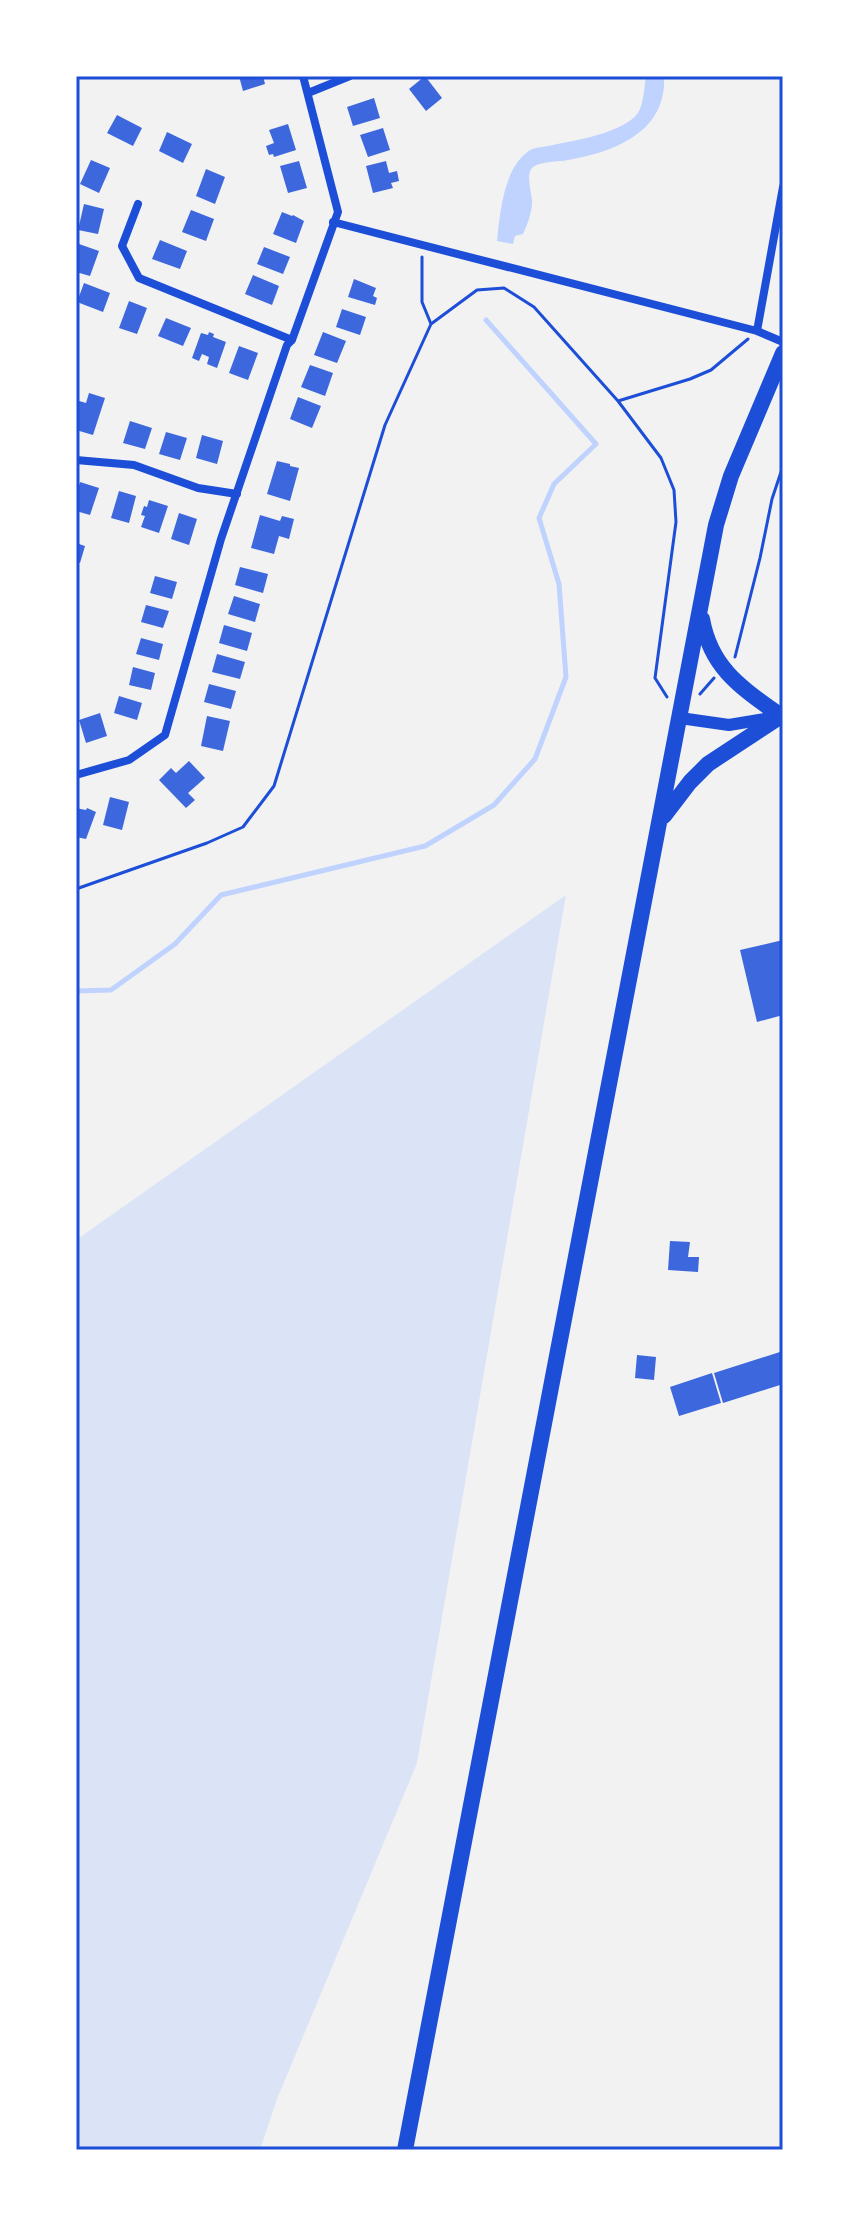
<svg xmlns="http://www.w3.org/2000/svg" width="859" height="2226" font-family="'Archivo Narrow',sans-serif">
<rect width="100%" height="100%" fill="#f2f2f2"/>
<path fill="#dbe4f7" d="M566,895L417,1763L277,2099L260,2150H76V1240Z"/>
<path fill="#bfd3fe" d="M646,76H664C667,132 615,152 568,160C559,162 539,161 532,168C525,176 533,195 532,205C531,214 527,226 523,234L515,236L513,244L497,241C500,212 504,164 532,149C559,143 621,136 638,113C644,103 644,87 646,76Z"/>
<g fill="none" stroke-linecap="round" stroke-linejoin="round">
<path stroke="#bfd3fe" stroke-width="5" d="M76,991L111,990L175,944L221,895L425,846L494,805L535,759L566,677L559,584L539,518L554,484L596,444L486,320"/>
</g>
<path fill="#3d67dc" d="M239,76H263L265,84L243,91Z
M425,76L442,98L426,111L409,89Z
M374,98L380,118L353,126L347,107Z
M117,115L142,128L133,146L107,133Z
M288,124L296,150L274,157L273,154L269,155L266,146L274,143L269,130Z
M383,128L390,150L368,157L360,135Z
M167,132L192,144L183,163L159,151Z
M91,160L110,168L99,193L80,184Z
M299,161L307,188L288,193L280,166Z
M386,161L389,173L397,171L399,181L391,183L393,188L373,193L366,166Z
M206,169L225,177L215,204L196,196Z
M84,204L104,209L98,234L78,230Z
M191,210L214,219L206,241L182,232Z
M282,212L292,216L293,215L304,221L296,243L273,234Z
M160,240L187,251L180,269L152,259Z
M79,244L99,251L90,276L76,272V254Z
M264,247L290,257L283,274L257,264Z
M253,275L279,286L272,305L245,294Z
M354,279L376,288L373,296L377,298L375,305L348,297Z
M84,283L110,293L103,312L77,302Z
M129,301L147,308L137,334L119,328Z
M342,309L366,317L360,335L336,327Z
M166,318L191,328L183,346L158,336Z
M209,332L214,334L213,337L226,342L217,368L207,364L209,357L202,354L199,361L192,358L201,333L208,335Z
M323,332L346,341L337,363L314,355Z
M239,346L258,353L248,380L229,373Z
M310,365L333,373L325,396L301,387Z
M89,393L105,398L93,435L76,430V400L86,403Z
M298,397L321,406L312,428L290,419Z
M130,421L152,428L145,449L123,443Z
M166,432L187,438L180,460L159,454Z
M202,435L223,441L217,464L196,458Z
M277,461L290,464V466L299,468L290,501L267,494Z
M80,482L99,488L90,515L76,511V496Z
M119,491L136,496L129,523L111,518Z
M149,500L168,506L159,533L141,527L145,516L141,515L144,506L147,507Z
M179,513L197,519L189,545L171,539Z
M260,515L280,521L282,516L294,519L289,539L279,536L274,554L251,548Z
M76,543L85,546L80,563L76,562Z
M240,567L268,574L263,593L235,585Z
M155,576L177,582L172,599L150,593Z
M234,596L260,604L255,622L228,614Z
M146,605L169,611L163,628L141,622Z
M224,625L252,633L247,651L219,643Z
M141,638L163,644L159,660L136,654Z
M217,654L245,662L240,679L212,672Z
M133,667L155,673L151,690L129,685Z
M209,684L236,691L231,709L204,702Z
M119,696L142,703L137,720L114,713Z
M100,713L107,736L86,743L79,720Z
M207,716L230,721L223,751L201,746Z
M189,761L205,778L188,793L195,800L186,808L159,780L171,768L176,773Z
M110,797L129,802L122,830L103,825Z
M76,808L86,810L87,808L96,812L86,839L76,837Z
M783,940V1015L757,1022L740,950Z
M670,1241L690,1242L688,1257H699L698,1272L668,1270Z
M783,1351V1384L723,1403L714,1373Z
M637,1355L656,1357L654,1380L635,1378Z
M712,1373L721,1403L679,1416L670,1387Z"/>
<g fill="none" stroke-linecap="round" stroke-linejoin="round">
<path stroke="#1d4ed8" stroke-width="3" d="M422,257V302L431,324
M618,401L690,379L711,370L748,339
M735,657L760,558L772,499L783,466
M700,694L714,678
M76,889L207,843L243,827L274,786L385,425L431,324L477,290L504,288L534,307L618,401L661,458L674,490L676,522L655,678L667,697"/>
<path stroke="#1d4ed8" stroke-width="8" d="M308,93L350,76
M138,204L122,246L139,278L292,340
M333,222L757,331L783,342
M757,331L783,187
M76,460L134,465L198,488L237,494
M76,775L129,760L165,735L221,539L287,345L292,340L338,212L303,76"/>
<path stroke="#1d4ed8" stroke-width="12" d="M680,718L729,725L776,717"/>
<path stroke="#1d4ed8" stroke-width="16" d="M664,816L690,782L708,764L781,716C742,688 711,669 702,619
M405,2150L716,525L731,476L783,353"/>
</g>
<rect width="859" height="2226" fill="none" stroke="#ffffff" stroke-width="156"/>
<rect x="78" y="78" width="703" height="2070" fill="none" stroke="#1d4ed8" stroke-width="3"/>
</svg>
